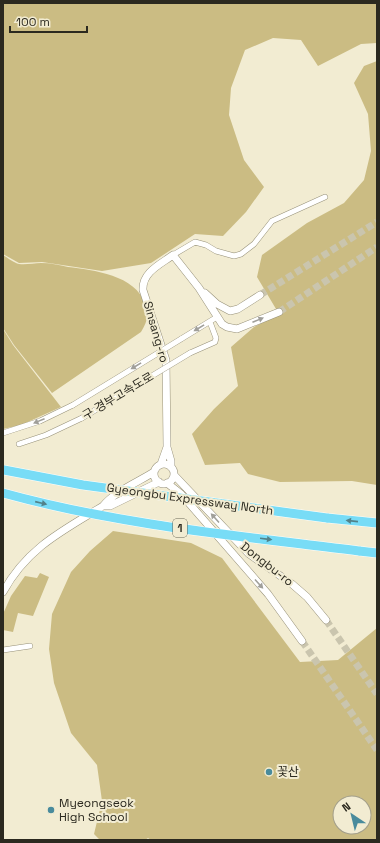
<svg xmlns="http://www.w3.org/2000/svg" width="380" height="843" font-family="'Space Grotesk','Noto Sans KR',sans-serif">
<rect width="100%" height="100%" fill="#f2ecd2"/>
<path fill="#cbbc83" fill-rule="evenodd" d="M3,3H377V43L361,44L318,66L301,40L273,38L245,50L231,88L229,115L244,160L264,187L246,212L223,236L195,234L151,263L102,271L42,262L19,263L3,254Z
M377,61V485L352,481L280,482L248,474L240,463L205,465L192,434L214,409L238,386L231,347L254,327L279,314L257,277L262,255L307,223L344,203L364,180L371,151L368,114L354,83L364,66Z
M3,255C8,258 14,263 19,264C26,265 34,263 41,263C50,263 59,265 68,267C93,270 136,275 145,304C148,317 148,320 141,332L52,393L14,345L3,328Z
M3,329L13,345L61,407L21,425L3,429Z
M113,531L191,543L222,558L300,662L338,660L377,628V840H151L148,838L145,840H100L94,834L102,801L97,765L71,733L54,683L49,649L52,614L71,572L90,551ZM340,803H364V827H340Z
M40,573L49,577L33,616L18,613L13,632L3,630V614L11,596L25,576L37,578Z"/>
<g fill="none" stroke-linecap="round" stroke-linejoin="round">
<path stroke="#cac5ae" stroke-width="7" stroke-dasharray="7 3.5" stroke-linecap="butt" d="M260,295L377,222
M279,312L377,247
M326,620L377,694
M302,641L377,750"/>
<g stroke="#979179" stroke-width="6">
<path id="street" d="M173,255L195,242L206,245L216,251L234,256L241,254L254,244L272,221L325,197
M181,339L217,317
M190,353L215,342L216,338L210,322
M3,433L40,421L73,405
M19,444L46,435L82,418
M3,650L30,646"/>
</g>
<g stroke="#979179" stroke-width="8">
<path id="secondary" d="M205,293L217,304L230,311L238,309L260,295
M167,447L171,461V467
M161,464L167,447L166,360L143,290C142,272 161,264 173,255L199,288L222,324L227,327L237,329L279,312
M154 474a10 10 0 1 1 20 0a10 10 0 1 1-20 0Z
M174,475L249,554L292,584L307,597L326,620
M167,483L181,494L268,594L302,641
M103,506H110L159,482
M3,592C27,548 62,531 103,506C114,492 138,482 154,472"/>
</g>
<g stroke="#fff" stroke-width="10">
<path id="highway" d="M327,518L377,523
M359,551L377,553"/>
</g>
<use href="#street" stroke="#fff" stroke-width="5"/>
<use href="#secondary" stroke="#fff" stroke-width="7"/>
<use href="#highway" stroke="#78dcf6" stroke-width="9"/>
<g stroke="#979179" stroke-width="6" stroke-linecap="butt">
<path id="street-bridge" d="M73,405L181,339
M82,418L190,353"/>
</g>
<g stroke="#fff" stroke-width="10" stroke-linecap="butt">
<path id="highway-bridge" d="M4,470L83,485L327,518
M3,493C119,525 240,536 359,551"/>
</g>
<use href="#street-bridge" stroke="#fff" stroke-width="5"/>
<use href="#highway-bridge" stroke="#78dcf6" stroke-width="9"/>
</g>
<defs><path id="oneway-solid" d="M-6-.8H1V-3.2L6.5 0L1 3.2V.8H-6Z"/></defs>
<g fill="#a09f9a">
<use href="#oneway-solid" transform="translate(258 320) rotate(-22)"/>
<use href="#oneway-solid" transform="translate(199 328) rotate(149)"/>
<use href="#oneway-solid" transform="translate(136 366) rotate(149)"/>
<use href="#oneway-solid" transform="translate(39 421) rotate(158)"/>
<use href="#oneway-solid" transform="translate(215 518) rotate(-132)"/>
<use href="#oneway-solid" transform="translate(259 584) rotate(48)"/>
</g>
<g fill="#52828a">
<use href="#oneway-solid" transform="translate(41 503) rotate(13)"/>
<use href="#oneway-solid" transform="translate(352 521) rotate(-174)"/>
<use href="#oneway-solid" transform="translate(266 539) rotate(7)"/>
</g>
<g fill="#498b9c" stroke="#f2ecd2" stroke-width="1.5">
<circle cx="269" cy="772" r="4"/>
<circle cx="51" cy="810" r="4"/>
</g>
<g text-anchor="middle" stroke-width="4" stroke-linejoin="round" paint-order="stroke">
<rect fill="#f2ecd2" stroke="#676455" stroke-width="1" x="173" y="519" width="14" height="18" rx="3"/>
<g font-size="11" font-weight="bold" fill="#2b291f">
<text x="180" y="532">1</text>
</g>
<g font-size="12" fill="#2b291f" stroke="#f2ecd2">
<text transform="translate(156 332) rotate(74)" y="4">Sinsang-ro</text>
<text transform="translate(118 396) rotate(-31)" y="4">구 경부고속도로</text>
<text transform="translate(190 499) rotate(8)" y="4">Gyeongbu Expressway North</text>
<text transform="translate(267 564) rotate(38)" y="4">Dongbu-ro</text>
</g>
<g font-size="12" fill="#2b291f" stroke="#f2ecd2" text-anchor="start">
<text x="277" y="776">꽃산</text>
<text x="59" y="807">Myeongseok<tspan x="59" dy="14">High School</tspan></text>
</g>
</g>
<rect width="380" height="843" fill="none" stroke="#2b291f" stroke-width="8"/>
<g transform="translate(352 815) rotate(325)"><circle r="19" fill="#f2ecd2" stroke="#a29e8a"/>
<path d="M0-3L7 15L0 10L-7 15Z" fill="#498b9c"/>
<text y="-6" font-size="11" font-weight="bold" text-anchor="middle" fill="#2b291f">N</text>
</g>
<path d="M10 26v6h77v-6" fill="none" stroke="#2b291f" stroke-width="2"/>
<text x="16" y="26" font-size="12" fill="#2b291f" stroke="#f2ecd2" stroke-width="3" paint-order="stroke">100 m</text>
</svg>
